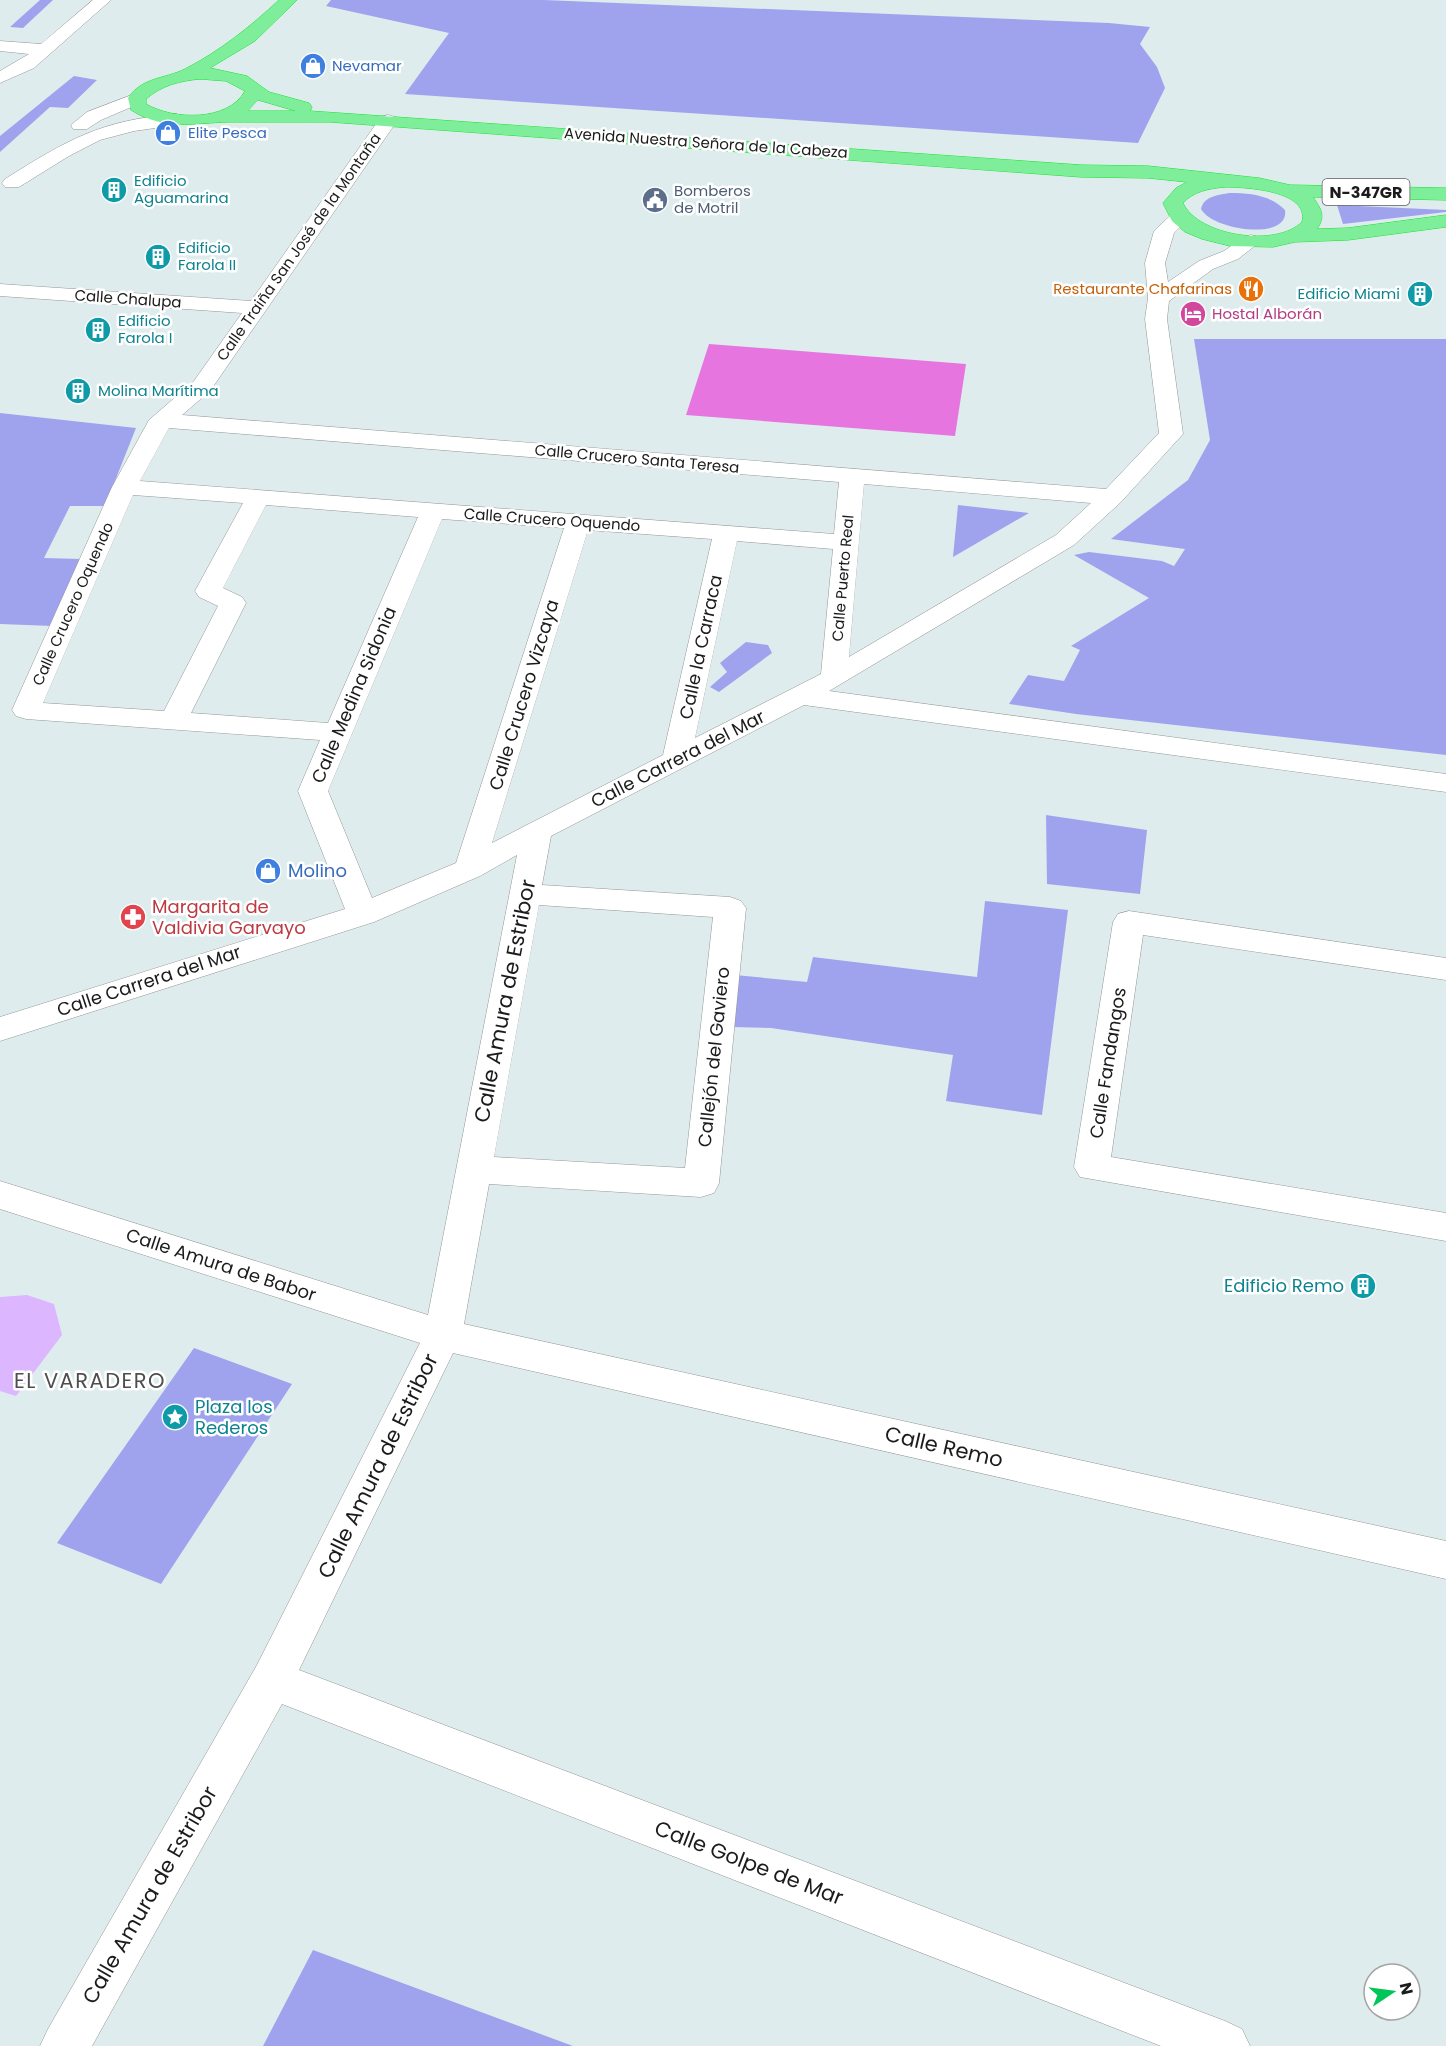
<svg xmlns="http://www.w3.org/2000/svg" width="1446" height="2046" font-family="Poppins,sans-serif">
<rect width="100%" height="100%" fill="#dfecee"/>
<path fill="#9fa3ee" d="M40,0H53L23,28L10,27Z
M331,0H544L1109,23L1150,27L1140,44L1157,67L1165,88L1138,143L405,94L449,33L326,6Z
M74,76L97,80L68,108L50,107L0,152V136Z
M1230,193C1250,193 1270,195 1285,210C1290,241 1213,231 1201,209C1204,196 1218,195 1230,193Z
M1337,205L1446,210V212L1343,224Z
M1194,339H1446V755L1076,714L1009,704L1028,675L1064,681L1080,650L1071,646L1149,598L1074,555L1089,552L1162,561L1174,566L1185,549L1111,539L1188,480L1210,440Z
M0,413L136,428L105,506H70L44,558L81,559L53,626L0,624Z
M958,505L1029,513L953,557Z
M746,642L768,645L772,653L719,692L710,687L727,672L720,663Z
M1046,815L1147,830L1140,894L1047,884Z
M985,901L1068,910L1042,1115L946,1101L953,1055L771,1028L731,1027L735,975L807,982L813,957L977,977Z
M194,1348L292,1384L161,1584L57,1543Z
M313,1950L573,2046H263Z"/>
<path fill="#dcb6fe" d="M27,1295L54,1304L62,1335L16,1396L0,1391V1297Z"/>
<path fill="#e675df" d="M709,344L966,364L955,436L686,415Z"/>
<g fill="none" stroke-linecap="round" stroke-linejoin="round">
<g stroke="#959595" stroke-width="1">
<path id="minor" d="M93,0H111L34,68L0,83V71L29,54L0,51V41L41,44Z
M137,93L143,94L146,98L143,102L101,120L87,129H73L71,125L87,112Z
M176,114L183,116L185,120L183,124L134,131L100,140L69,156L19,187H5L2,183L5,179C67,140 101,120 176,114Z
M388,115L395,117L397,121L210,391L182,415L1106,489L1159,433L1145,319L1148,298L1145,263L1154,231L1172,214H1186L1189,218L1174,233L1165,263L1168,282L1199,261L1224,251L1244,237L1251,235L1258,237L1261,241L1238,259L1213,269L1169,301L1167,319L1183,434L1121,502L1074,545L829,691L1446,774V792L804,705L551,836L542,885L730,897L741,901L746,908L719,1183L714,1193L701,1197L489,1184L464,1324L1446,1541V1579L453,1353L299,1670L1225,2021L1242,2029L1250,2046H1161L282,1704L92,2046H40L48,2029L257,1665L420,1343L0,1209V1181L428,1315L517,855L480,876L374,922L0,1041V1017L345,909L298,791L320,740L26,719L16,716L12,710L112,487L149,420L194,381L242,313L0,296V284L251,301L381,117ZM169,428L839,482L834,534L140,481ZM864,484L1091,503L1056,535L849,657ZM133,495L243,503L195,591L199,597L218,606L164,711L43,703ZM266,505L418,517L328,723L191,713L246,603L242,597L223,588ZM442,519L564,528L456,863L372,898L328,791ZM588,530L712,539L663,755L492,843ZM737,541L833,549L821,674L695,738ZM539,905L713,917L685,1168L494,1157Z
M1129,911L1446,958V980L1143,935L1111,1157L1446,1213V1241L1080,1177L1074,1167L1113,922L1118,914Z"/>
</g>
<g stroke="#13e529" stroke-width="1">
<path id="highway" d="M279,0H297L255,41L210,68L247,76L269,92L309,103L312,107L310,111L1081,165L1148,166L1259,178L1290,185L1446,188V200L1313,197C1321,209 1326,216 1317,229L1348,228L1446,215V227L1348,240L1295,242L1273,247L1230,246L1202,239L1185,232L1172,221L1163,203L1176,188L1187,182L1148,178L1081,177L330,122C296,122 262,122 229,122C192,123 164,131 131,110L128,98C142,77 165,79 185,69C220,51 250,27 279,0ZM200,79L226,81L245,91C228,122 173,120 146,104V99C162,85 180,81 200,79ZM258,100L296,111H248ZM1224,187C1244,187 1310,190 1302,222C1276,248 1198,236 1183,203C1194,191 1208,189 1224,187Z"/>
</g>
<use href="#minor" fill="#fff" fill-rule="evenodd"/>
<use href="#highway" fill="#7eee9b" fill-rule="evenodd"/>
</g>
<defs>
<g id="shop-disc" transform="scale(1.35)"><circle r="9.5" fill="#3f7fe0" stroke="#fff"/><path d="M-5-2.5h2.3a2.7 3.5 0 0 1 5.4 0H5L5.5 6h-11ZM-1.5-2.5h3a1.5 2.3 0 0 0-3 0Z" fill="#fff"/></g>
<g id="building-disc" transform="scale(1.35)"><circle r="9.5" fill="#0f9aa8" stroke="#fff"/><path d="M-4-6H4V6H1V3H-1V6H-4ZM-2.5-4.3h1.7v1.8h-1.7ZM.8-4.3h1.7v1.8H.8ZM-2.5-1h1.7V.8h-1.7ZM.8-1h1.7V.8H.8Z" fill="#fff"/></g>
<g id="civic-disc" transform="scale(1.35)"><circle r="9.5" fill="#5c6f8a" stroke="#fff"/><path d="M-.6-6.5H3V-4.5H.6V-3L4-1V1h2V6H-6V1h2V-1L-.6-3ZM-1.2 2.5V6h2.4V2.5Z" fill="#fff"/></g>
<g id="restaurant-disc" transform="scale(1.35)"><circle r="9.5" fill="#e8710a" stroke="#fff"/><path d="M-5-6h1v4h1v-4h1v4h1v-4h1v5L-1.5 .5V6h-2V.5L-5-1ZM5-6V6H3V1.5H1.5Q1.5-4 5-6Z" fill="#fff"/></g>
<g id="hotel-disc" transform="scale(1.35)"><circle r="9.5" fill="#d1479c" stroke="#fff"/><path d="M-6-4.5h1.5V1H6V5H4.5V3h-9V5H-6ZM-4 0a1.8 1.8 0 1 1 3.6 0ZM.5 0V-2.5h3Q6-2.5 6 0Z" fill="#fff"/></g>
<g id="pharmacy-disc" transform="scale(1.35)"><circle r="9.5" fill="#e0444e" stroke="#fff"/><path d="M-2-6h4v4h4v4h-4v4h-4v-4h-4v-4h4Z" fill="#fff"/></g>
<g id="sight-disc" transform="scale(1.35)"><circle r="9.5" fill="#0f9aa8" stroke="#fff"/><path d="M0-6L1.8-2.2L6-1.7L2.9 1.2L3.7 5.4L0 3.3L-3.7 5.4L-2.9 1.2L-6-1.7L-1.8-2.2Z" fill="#fff"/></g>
</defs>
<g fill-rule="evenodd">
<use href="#shop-disc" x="313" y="66"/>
<use href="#shop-disc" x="168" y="133"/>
<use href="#building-disc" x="114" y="190"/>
<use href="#civic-disc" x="655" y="200"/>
<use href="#building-disc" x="158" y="257"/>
<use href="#restaurant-disc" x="1251" y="289"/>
<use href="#building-disc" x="1420" y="294"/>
<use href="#hotel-disc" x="1193" y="314"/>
<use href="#building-disc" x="98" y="330"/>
<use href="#building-disc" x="78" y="391"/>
<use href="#shop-disc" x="268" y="871"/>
<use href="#pharmacy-disc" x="133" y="917"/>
<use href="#building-disc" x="1363" y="1286"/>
<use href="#sight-disc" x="175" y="1417"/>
</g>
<g text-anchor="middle" stroke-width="5" stroke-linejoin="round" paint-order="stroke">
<g font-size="15" fill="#366cbe" stroke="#fff" text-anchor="start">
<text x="332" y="71">Nevamar</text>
<text x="188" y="138">Elite Pesca</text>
</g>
<g font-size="15" fill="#1b1b1b" stroke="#fff">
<text transform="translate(706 143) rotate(4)" y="5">Avenida Nuestra Señora de la Cabeza</text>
<text transform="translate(299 247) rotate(-55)" y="5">Calle Traiña San José de la Montaña</text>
<text transform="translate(128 299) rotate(4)" y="5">Calle Chalupa</text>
<text transform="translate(637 459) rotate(5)" y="5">Calle Crucero Santa Teresa</text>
<text transform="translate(552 520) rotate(4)" y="5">Calle Crucero Oquendo</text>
<text transform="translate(843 578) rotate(-85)" y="5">Calle Puerto Real</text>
<text transform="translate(73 604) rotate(-66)" y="5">Calle Crucero Oquendo</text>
</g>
<g font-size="15" fill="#0d838f" stroke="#fff" text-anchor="start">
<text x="134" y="186">Edificio<tspan x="134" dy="17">Aguamarina</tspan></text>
<text x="178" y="253">Edificio<tspan x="178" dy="17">Farola II</tspan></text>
<text x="1400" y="299" text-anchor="end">Edificio Miami</text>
<text x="118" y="326">Edificio<tspan x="118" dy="17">Farola I</tspan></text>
<text x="98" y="396">Molina Marítima</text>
</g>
<g font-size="15" fill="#4e5e75" stroke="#fff" text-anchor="start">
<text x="674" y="196">Bomberos<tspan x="674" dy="17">de Motril</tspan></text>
</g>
<g font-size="15" fill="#c56008" stroke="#fff" text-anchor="end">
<text x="1232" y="294">Restaurante Chafarinas</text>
</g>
<g font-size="15" fill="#b23c85" stroke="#fff" text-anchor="start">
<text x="1212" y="319">Hostal Alborán</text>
</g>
<rect fill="#fff" stroke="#5f5f5f" stroke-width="1.5" x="1322.5" y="179" width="87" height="26" rx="4.5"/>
<g font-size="16" font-weight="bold" fill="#1b1b1b">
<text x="1366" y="198">N-347GR</text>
</g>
<g font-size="18" fill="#1b1b1b" stroke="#fff">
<text transform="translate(701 647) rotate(-78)" y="6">Calle la Carraca</text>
<text transform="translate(354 695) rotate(-67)" y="6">Calle Medina Sidonia</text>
<text transform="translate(524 695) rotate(-73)" y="6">Calle Crucero Vizcaya</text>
<text transform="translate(678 759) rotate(-27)" y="6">Calle Carrera del Mar</text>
<text transform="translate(149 981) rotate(-18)" y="6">Calle Carrera del Mar</text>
<text transform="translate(714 1057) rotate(-84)" y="6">Callejón del Gaviero</text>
<text transform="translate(1108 1063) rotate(-81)" y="6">Calle Fandangos</text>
<text transform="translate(221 1265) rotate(18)" y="6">Calle Amura de Babor</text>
</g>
<g font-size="18" fill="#366cbe" stroke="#fff" text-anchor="start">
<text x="288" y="877">Molino</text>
</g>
<g font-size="18" fill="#be3a42" stroke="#fff" text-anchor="start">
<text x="152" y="913">Margarita de<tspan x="152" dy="21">Valdivia Garvayo</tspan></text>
</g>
<g font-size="18" fill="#0d838f" stroke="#fff" text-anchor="end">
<text x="1344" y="1292">Edificio Remo</text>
<text x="195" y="1413" text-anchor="start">Plaza los<tspan x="195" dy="21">Rederos</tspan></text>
</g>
<g font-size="21" fill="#1b1b1b" stroke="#fff">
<text transform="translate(505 1001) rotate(-79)" y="7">Calle Amura de Estribor</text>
<text transform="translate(944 1447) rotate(13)" y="7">Calle Remo</text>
<text transform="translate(378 1466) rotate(-64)" y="7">Calle Amura de Estribor</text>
<text transform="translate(749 1863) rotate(21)" y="7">Calle Golpe de Mar</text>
<text transform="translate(150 1895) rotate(-60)" y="7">Calle Amura de Estribor</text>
</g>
<g font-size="21" letter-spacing="1.5" fill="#4e4e4e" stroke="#fff">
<text x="90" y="1388">EL VARADERO</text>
</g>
</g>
<g transform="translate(1392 1992) rotate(77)"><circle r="28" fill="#ffffff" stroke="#a4a4a4" stroke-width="1.5"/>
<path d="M0-4.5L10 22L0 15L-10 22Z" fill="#00c658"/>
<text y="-9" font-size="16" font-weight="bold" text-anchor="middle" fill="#1b1b1b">N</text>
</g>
</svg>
